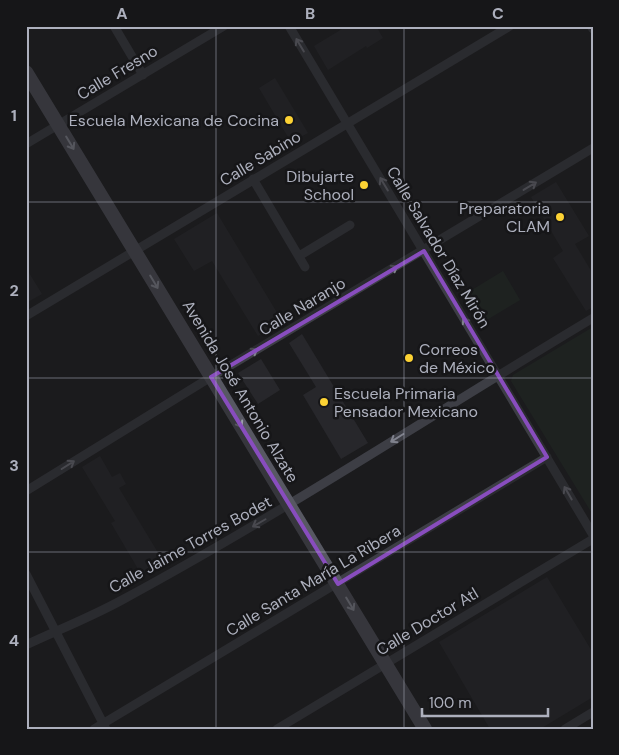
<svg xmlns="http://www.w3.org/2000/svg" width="619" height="755" font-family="'DM Sans',sans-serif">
<rect width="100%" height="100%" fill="#1b1b1d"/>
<path fill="#27272b" d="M347,26H376L383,38L367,48L366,46L328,70L314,46Z
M275,78L308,133L291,142L259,88Z
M556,182L589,236L575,244L593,274V307L586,311L553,258L563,251L531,197Z
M217,213L282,321L258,336L212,261L194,271L174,239Z
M26,268L42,294L26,303Z
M302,334L368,443L341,459L303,395L316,387L289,343Z
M261,359L280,390L258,404L238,373Z
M100,456L112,477L120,473L126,484L119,488L163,561L141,574L111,523L115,521L82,467Z
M547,577L593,653V697L540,729H490L439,642Z"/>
<path fill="#222c25" d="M503,271L520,300L480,324L462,296Z
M593,327V515L511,381L513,375Z"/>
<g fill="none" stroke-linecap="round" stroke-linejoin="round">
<path stroke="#3d3e45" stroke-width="9" d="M114,26L143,75
M289,26L593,535
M591,26L593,29
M26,144L224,26
M253,179L305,267
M299,256L350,225
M26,316L510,26
M26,491L211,377L593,148
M26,574L106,729
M26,645C58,630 91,617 122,600C283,513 436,412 593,318
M94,729L547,457
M277,729L593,539
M565,729L593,712"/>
<path stroke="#575862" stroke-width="14" d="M26,72L425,729"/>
</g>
<defs><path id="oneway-shaft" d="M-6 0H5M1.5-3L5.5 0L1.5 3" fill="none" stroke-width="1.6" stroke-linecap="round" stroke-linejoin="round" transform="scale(1.25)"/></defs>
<g stroke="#80828d">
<use href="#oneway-shaft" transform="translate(300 45) rotate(-121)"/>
<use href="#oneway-shaft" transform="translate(384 184) rotate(-121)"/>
<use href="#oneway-shaft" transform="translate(530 186) rotate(-31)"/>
<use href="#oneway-shaft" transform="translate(391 270) rotate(-31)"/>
<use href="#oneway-shaft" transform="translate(467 324) rotate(-121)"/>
<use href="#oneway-shaft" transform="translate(251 353) rotate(-31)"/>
<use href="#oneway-shaft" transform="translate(397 438) rotate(148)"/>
<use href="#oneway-shaft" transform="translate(68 465) rotate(-32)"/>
<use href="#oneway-shaft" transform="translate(568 493) rotate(-120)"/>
<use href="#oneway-shaft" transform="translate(259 523) rotate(150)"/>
</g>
<g stroke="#9c9eab">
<use href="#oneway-shaft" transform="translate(70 143) rotate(59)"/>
<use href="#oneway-shaft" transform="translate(154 282) rotate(59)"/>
<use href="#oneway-shaft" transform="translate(238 421) rotate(58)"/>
<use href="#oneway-shaft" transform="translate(350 604) rotate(59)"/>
</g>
<path d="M0 0H619V755H0ZM424,251L547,457L338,584L211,377Z" fill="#1b1b1d" fill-opacity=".55" fill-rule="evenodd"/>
<path fill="none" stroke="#884dbe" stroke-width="4" stroke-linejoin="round" d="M424,251L547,457L338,584L211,377Z"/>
<path fill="none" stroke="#adb0bd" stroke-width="1" stroke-opacity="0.55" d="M216,26V729M404,26V729M26,202H593M26,378H593M26,552H593"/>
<g fill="#fcd234" stroke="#161618" stroke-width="2">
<circle cx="289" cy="120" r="5"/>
<circle cx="364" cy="185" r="5"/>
<circle cx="560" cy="217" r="5"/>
<circle cx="409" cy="358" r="5"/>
<circle cx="324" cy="402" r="5"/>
</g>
<g text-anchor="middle" stroke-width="5" stroke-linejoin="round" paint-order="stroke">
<g font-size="16" fill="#adb0bd" stroke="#161618">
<text transform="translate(117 72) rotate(-31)" y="6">Calle Fresno</text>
<text transform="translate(260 158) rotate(-31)" y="6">Calle Sabino</text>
<text transform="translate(439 247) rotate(59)" y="6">Calle Salvador Díaz Mirón</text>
<text transform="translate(302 306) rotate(-31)" y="6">Calle Naranjo</text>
<text transform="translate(241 391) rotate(59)" y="6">Avenida José Antonio Alzate</text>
<text transform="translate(190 544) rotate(-29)" y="6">Calle Jaime Torres Bodet</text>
<text transform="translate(313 580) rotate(-31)" y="6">Calle Santa María La Ribera</text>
<text transform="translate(427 621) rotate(-31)" y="6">Calle Doctor Atl</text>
</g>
<g font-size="16" fill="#adb0bd" stroke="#161618" text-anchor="end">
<text x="279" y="126">Escuela Mexicana de Cocina</text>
<text x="354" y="182">Dibujarte<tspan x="354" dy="18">School</tspan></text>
<text x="550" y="214">Preparatoria<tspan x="550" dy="18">CLAM</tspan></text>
<text x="419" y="355" text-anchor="start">Correos<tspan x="419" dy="18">de México</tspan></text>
<text x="334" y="399" text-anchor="start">Escuela Primaria<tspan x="334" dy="18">Pensador Mexicano</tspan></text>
</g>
</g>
<rect width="619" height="755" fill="none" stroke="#161618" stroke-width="55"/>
<path d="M422 708v8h126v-8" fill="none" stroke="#adb0bd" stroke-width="2.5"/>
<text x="429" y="708" font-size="15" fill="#adb0bd" stroke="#161618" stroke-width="4" paint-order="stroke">100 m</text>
<rect x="28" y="28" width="564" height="700" fill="none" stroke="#adb0bd" stroke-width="2"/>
<g font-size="16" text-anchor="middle" font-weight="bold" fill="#adb0bd">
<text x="122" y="19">A</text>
<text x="310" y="19">B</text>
<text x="498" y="19">C</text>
<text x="14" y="121">1</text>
<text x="14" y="296">2</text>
<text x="14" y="471">3</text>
<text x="14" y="646">4</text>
</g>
</svg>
